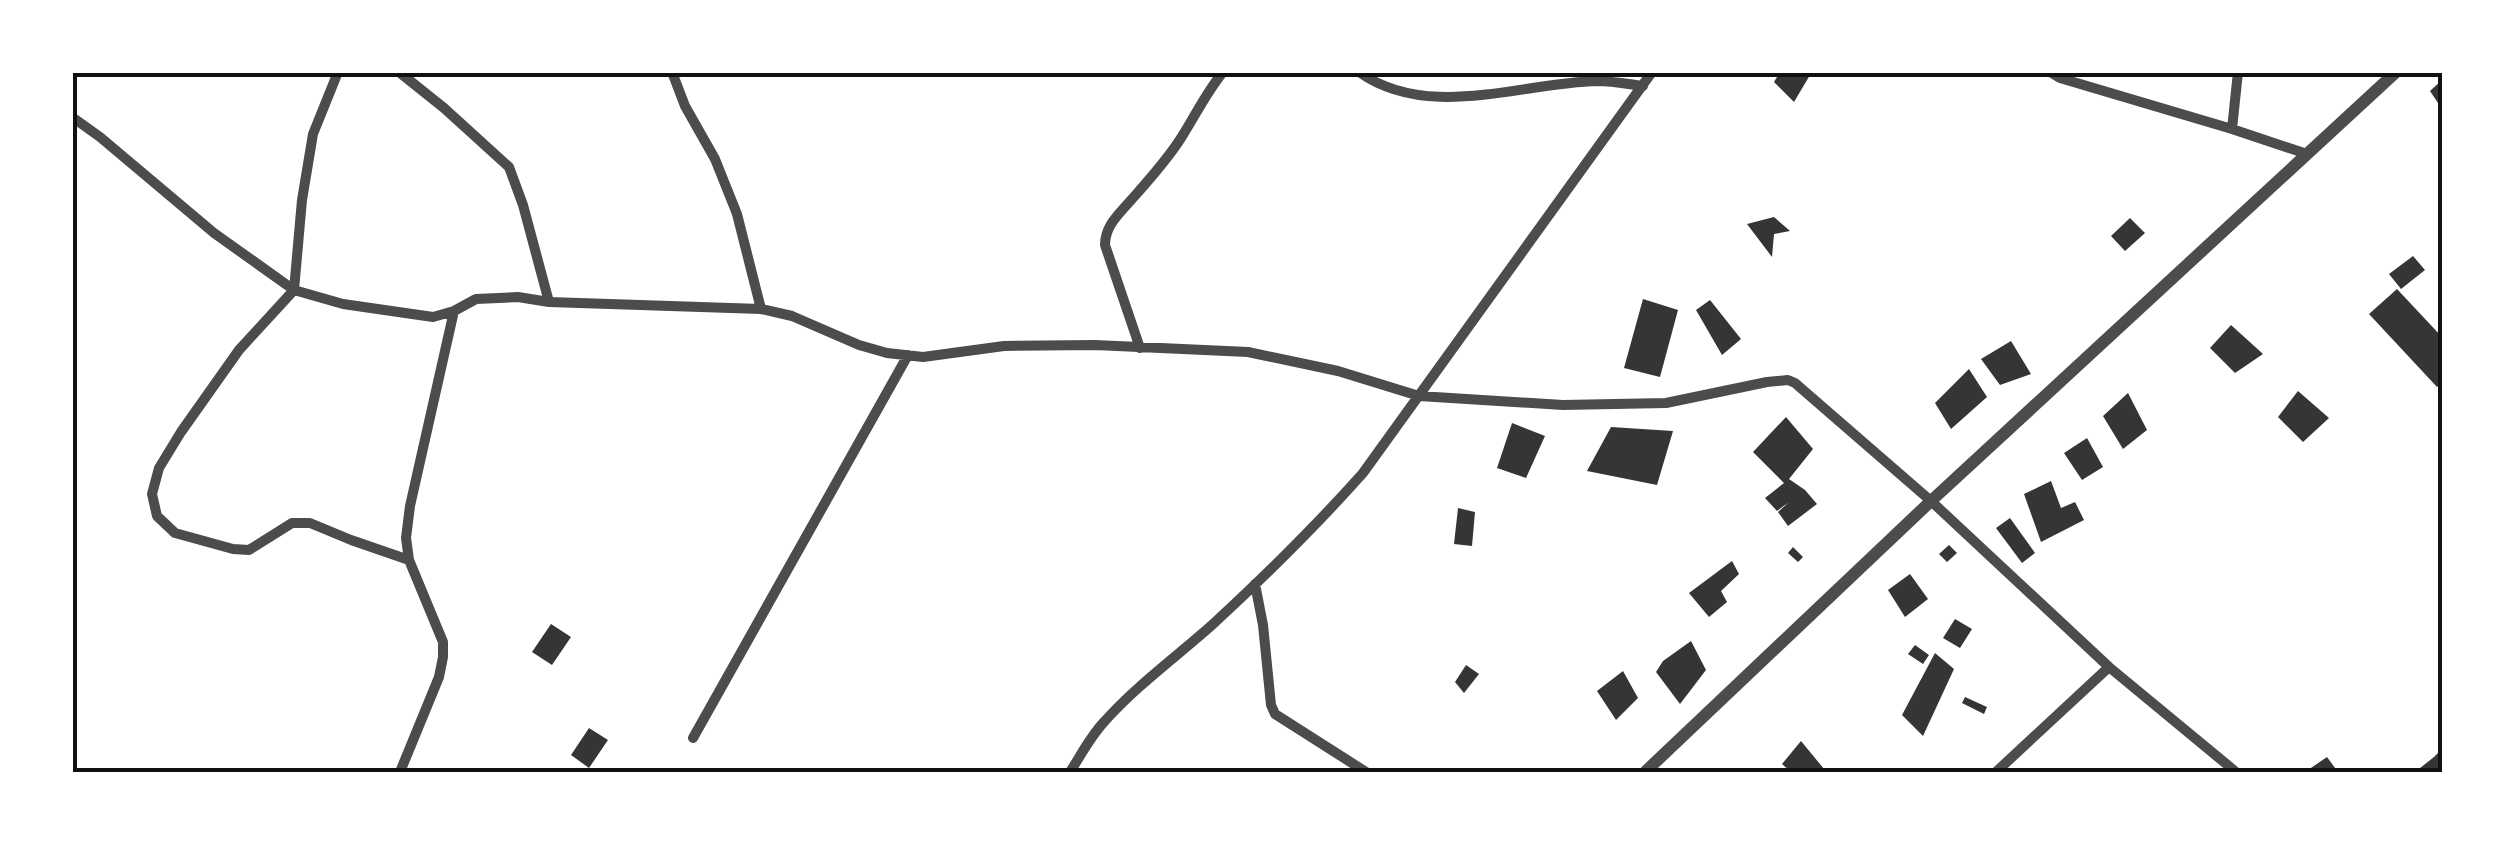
<svg xmlns="http://www.w3.org/2000/svg" width="2515" height="845" font-family="'IBM Plex Serif',serif">
<rect width="100%" height="100%" fill="#fff"/>
<path fill="#353535" d="M1780,72H1809L1810,75L1794,102L1774,82Z
M2442,80V109L2430,91Z
M1774,217L1790,231L1774,234L1772,257L1747,224Z
M2130,218L2145,233L2125,251L2111,236Z
M2413,256L2425,270L2401,289L2389,274Z
M2397,289L2442,337V382L2437,387L2369,314Z
M1643,299L1678,310L1660,377L1624,368Z
M1710,300L1741,339L1722,355L1696,310Z
M2231,325L2263,354L2235,373L2210,348Z
M2011,341L2031,374L2000,385L1981,359Z
M1969,369L1987,397L1951,429L1935,403Z
M2298,391L2329,418L2303,442L2278,417Z
M2128,393L2147,430L2123,449L2103,416Z
M1786,417L1813,449L1789,479L1805,490L1817,504L1788,526L1778,512L1789,502L1777,511L1765,498L1784,483L1753,452Z
M1512,423L1545,436L1526,478L1497,468Z
M1611,427L1673,431L1657,485L1587,471Z
M2087,438L2103,467L2082,480L2064,453Z
M2051,481L2061,508L2075,502L2084,520L2041,542L2024,494Z
M1458,508L1475,512L1472,546L1454,544Z
M2010,518L2035,553L2022,563L1996,528Z
M1949,545L1957,553L1947,562L1939,554Z
M1793,547L1803,557L1798,562L1788,553Z
M1732,561L1739,574L1721,591L1727,602L1709,617L1689,593Z
M1910,574L1928,599L1905,617L1888,590Z
M1955,619L1972,629L1960,648L1943,638Z
M551,624L571,637L552,665L532,652Z
M1691,641L1706,670L1680,704L1656,672L1663,661Z
M1915,645L1929,655L1923,664L1908,654Z
M1935,653L1954,669L1923,736L1902,715Z
M1466,665L1479,674L1464,693L1455,682Z
M1623,671L1638,698L1616,720L1597,691Z
M1965,697L1987,707L1984,714L1962,703Z
M589,728L608,740L589,768L571,755Z
M1801,741L1824,769L1820,772H1791L1782,764Z
M2442,749V772H2415L2434,757Z
M2327,757L2338,772H2305Z"/>
<g fill="none" stroke-linecap="round" stroke-linejoin="round">
<path stroke="#4c4c4c" stroke-width="10" d="M338,72L313,134L302,200L294,290L239,350L181,432L159,468L152,494L157,516L175,533L233,549L249,550L292,523H310L351,540L409,560
M399,72L444,108L509,167L523,205L549,302
M672,72L685,106L715,159L737,214L761,309
M1359,72C1428,121 1520,83 1597,81C1612,81 1628,84 1643,86
M2050,72L2060,78L2232,129
M2238,72L2232,129L2307,154
M72,117L100,137L214,233L294,290L343,304L433,317L454,311L476,299L518,297L549,302L761,309L792,316L859,345L887,353L923,357L1004,346L1095,345L1248,352L1338,371L1419,396L1563,405L1666,403L1767,382L1788,380L1795,383L1931,501L2109,667L2236,772
M1140,348L1105,245C1105,225 1120,213 1132,199C1149,180 1167,160 1181,138C1195,116 1206,93 1223,72
M1255,584L1263,625L1271,705L1275,714L1366,772
M693,738L908,355
M400,772L439,677L443,657V642L409,560L406,538L410,506L454,311
M1070,772C1081,755 1090,737 1104,722C1136,686 1176,657 1212,625C1264,577 1315,527 1363,473L1652,72
M1996,772L2109,667"/>
<path stroke="#4c4c4c" stroke-width="12" d="M1645,772L1931,501L2396,72"/>
</g>
<rect width="2515" height="845" fill="none" stroke="#ffffff" stroke-width="150"/>
<rect x="75" y="75" width="2365" height="695" fill="none" stroke="#111" stroke-width="4"/>
</svg>
